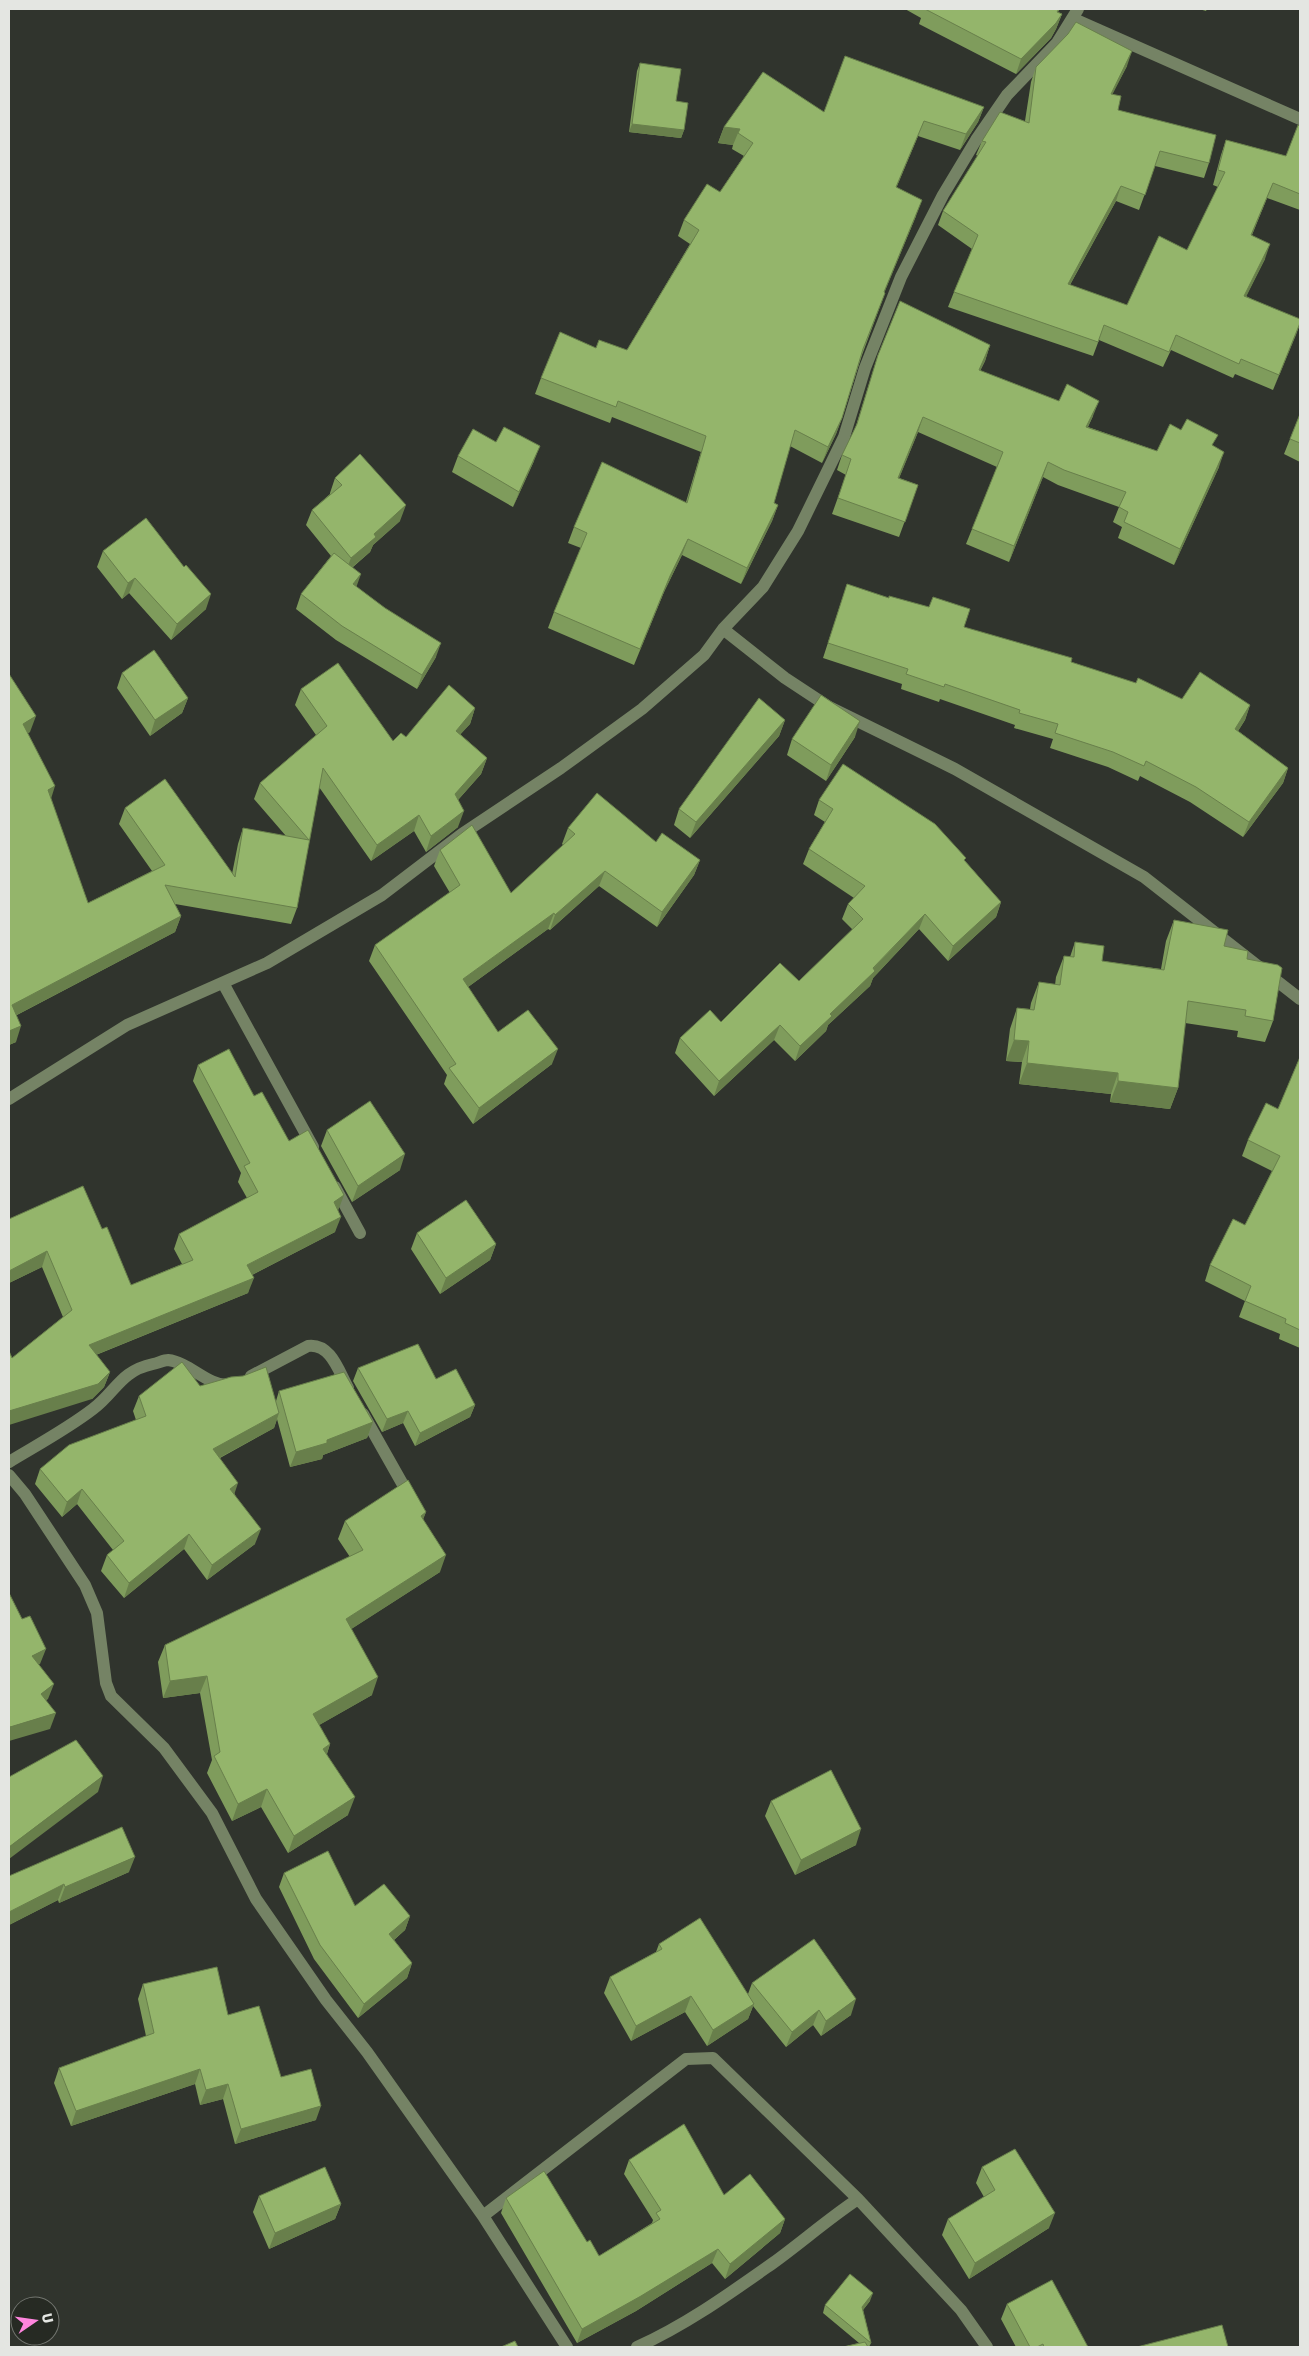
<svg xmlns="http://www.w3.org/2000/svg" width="1309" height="2356" font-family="Jost,sans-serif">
<rect width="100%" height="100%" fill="#30342d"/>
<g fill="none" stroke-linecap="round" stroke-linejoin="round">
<path stroke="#758365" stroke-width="12" d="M1074,19L1300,119
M723,629L785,678L829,707L955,769L1144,877L1300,999
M223,983L313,1147
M9,1099L127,1025L267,963L382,895L462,834L561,768L642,709L704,655L723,629L763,587L798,531L844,437L865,368L901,277L943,195L976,140L1007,95L1057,43L1078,9
M335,1187L360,1233
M251,1376L308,1346C331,1343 339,1372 348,1388
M363,1414L411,1499
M9,1462C37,1445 67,1429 93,1409C116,1392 120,1371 153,1364C158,1363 164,1360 168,1360C189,1362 208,1386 228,1385
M9,1475L25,1494L85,1585L97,1613L106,1683L111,1696L164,1748L212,1813L256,1899L326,2000L367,2052L483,2216L567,2347
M483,2216L686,2059L713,2058L858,2199
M637,2347C686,2325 729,2294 773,2263C802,2242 828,2219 858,2199L961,2310L987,2347"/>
</g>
<path fill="#7f9c5c" d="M905,9H1060L1058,12L1062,14L1056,29L1051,38L1016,74L919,24L921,18Z
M1199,9H1207L1206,11Z
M640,63L676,101L684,130L681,138L629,132L637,71Z
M1127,66L1112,94L1118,110L1209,163L1204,178L1155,166L1139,210L1116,201L1070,285L1127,305L1187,250L1218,187L1213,185L1221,155L1226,140L1286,156L1300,126V210L1267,198L1252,235L1265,259L1246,296L1300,324L1273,390L1235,374L1233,378L1171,350L1163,367L1099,340L1093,356L948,307L954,292L972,249L938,225L943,211L978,156L976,155L982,141L1025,121L1031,82L1036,67Z
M984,107L978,122L960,150L918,136L896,188L916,216L884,292L885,293L862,355L842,418L836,434L822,463L790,446L774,503L778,505L772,521L741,584L682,555L664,592L634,665L548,628L554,612L581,548L568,543L574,527L686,502L701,452L612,417L610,423L535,394L541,378L596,348L627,350L690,244L678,236L684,220L720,192L744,156L732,149L733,145L718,143L724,127L824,112Z
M990,345L985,361L980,371L1093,416L1088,427L1157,451L1214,446L1219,467L1174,565L1118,538L1122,527L1113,522L1119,507L1058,485L1043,477L1009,562L966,544L997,467L918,432L899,478L918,485L899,537L832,514L846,475L837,470L842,455L855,429L873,371L878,355Z
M1300,414V462L1284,454Z
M496,442L534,461L513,507L452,472L458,456Z
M335,478L400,521L373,545L370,552L353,567L356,586L436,657L417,689L336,640L296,609L301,594L331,556L306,525L312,510L330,494V493Z
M103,551L206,609L171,640L129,593L122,599L97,567Z
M847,584L964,627L1071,662L1182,699L1250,705L1245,720L1238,731L1288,768L1283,783L1243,837L1190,802L1140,776L1138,781L1108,767L1050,748L1053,739L1014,728L1015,725L940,699L939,702L901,689L902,684L823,658Z
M122,673L188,698L182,713L150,736L117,688Z
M9,674L30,732L27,733L88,903L152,871L119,824L125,808L232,874L238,844L243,828L286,836L254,799L260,783L316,735L295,705L301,689L393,741L406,737L475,708L470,724L460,734L487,758L481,774L458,800V827L426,852L414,831L371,861L319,787L297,908L291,924L175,904L181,916L175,932L17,1015L16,1042L9,1045Z
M785,720L779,736L690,838L674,825L679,809Z
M855,737L826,781L787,755L792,739Z
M819,800L965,861L1001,902L996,917L948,961L919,929L873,978L870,986L828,1025L826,1031L795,1061L774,1040L714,1096L675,1053L680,1038L721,1022L799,981L853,930L842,919L848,904L854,898L803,864L809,849L825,822L814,815Z
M568,828L656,842L700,860L694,875L657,927L599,886L550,930L548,929L468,987L498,1032L552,1064L473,1124L444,1084L447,1075L369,961L375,945L450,893L434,866L440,850L511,893L563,845L562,844Z
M1174,920L1247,959L1273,1021L1265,1042L1237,1037L1238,1031L1185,1023L1178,1088L1170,1109L1110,1102L1111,1094L1019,1084L1022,1062L1006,1061L1010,1029L1017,1008L1030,1009L1031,1003L1039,982L1055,985L1056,977L1064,956L1070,957L1075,942L1102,961L1161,969L1166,941Z
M1300,1057V1348L1279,1339L1280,1334L1239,1317L1245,1301L1205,1281L1210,1265L1245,1225L1272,1171L1242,1156L1248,1140L1278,1109Z
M198,1065L254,1096L289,1141L338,1211L335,1232L252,1275L248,1293L96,1355L110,1372L104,1387L92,1399L12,1358L63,1317L42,1267L9,1283V1219L102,1229L131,1285L182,1264L174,1249L179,1234L247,1198L238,1182L241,1173L193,1081Z
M327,1130L400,1170L352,1202L321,1146Z
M417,1233L496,1244L490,1260L440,1294L411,1249Z
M358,1368L436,1379L475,1405L470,1417L415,1446L403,1423L382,1432L353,1381Z
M200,1386L276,1401L279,1391L373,1422L367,1438L323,1455L322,1459L290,1467L277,1419L274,1428L220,1458L255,1544L207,1580L184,1549L124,1598L101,1571L107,1555L113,1550L77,1504L62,1517L35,1484L40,1469L136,1420L133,1411L139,1396Z
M426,1512L423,1519L440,1572L351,1629L372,1695L319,1725L330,1744L327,1754L348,1815L288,1853L261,1807L232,1821L207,1773L212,1760L200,1693L163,1698L158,1662L165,1645L350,1557L338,1539L345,1521Z
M771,1801L856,1845L795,1875L765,1816Z
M129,1872L59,1903L58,1900L9,1925V1876Z
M284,1873L355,1906L410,1916L405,1930L394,1940L412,1963L407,1978L358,2018L314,1959L279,1887Z
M659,1944L748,1994L752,1983L851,2015L821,2036L813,2025L786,2047L753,2006L748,2019L707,2046L685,2012L631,2041L604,1993L610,1977L656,1952Z
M143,1984L228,2015L281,2077L316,2120L235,2144L223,2099L200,2105L195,2084L71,2126L54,2083L59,2068L146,2036L138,1999Z
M629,2160L785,2219L780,2233L725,2279L712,2263L636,2311L577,2343L501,2213L506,2198L587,2242L599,2256L652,2223L653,2220L624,2174Z
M982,2167L1049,2228L969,2279L942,2235L948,2219L984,2197L976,2183Z
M259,2196L341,2204L335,2219L269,2249L253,2212Z
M870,2301L863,2310L871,2343L869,2347H843L859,2343L823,2313L825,2305Z
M1007,2304L1088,2347H1016L1001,2319Z"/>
<path fill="#687f4b" d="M1062,14L1056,29L1051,38L1016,74L1021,59Z
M1132,51L1127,66L1105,109L1111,94Z
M984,107L978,122L960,150L966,134Z
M924,121L918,136L890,203L896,187Z
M632,124L684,130L681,138L629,132Z
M724,127L740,129L738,133L733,145L718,143Z
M1273,183L1267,198L1246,249L1251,235Z
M1121,186L1116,201L1062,299L1068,284Z
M922,200L916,216L878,308L884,292Z
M1270,244L1265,259L1239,311L1244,296Z
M1300,323L1296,335L1273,390L1279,375Z
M990,345L985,361L973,385L979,370Z
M1099,401L1093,416L1080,442L1086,427Z
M923,417L918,432L893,493L898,478Z
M842,418L836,434L822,463L828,447Z
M540,446L534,461L513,507L519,492Z
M1224,452L1219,467L1174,565L1180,549Z
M1048,462L1043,477L1009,562L1014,546Z
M406,505L400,521L373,545L370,552L345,573L351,558L374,534Z
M778,505L772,521L741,584L747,568Z
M688,539L682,555L664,592L634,665L670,576Z
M361,574L356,588L353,584Z
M135,578L129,593L122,599L128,583Z
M211,594L206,609L171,640L177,624Z
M441,643L436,657L417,689L422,675Z
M188,698L182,713L150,736L155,720Z
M1250,705L1245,720L1230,744L1235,729Z
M475,708L470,724L450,746L456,731Z
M36,716L30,732L17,740L23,724Z
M785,720L779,736L690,838L696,822Z
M860,721L855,737L826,781L831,765Z
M487,758L481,774L449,810L455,794Z
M1288,768L1283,783L1243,837L1249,822Z
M55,786L50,802L48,790Z
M464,811L458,827L426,852L431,836Z
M419,815L414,831L371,861L377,845Z
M700,860L694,875L657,927L662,912Z
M605,871L599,886L550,930L555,915Z
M1001,902L996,917L948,961L953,946Z
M554,913L548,929L457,995L463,979Z
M925,914L919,929L873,978L870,986L828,1025L826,1031L795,1061L800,1046L830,1014Z
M181,916L175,932L9,1019L12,1005Z
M780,1025L774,1040L714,1096L719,1081Z
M21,1026L16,1042L9,1045V1031Z
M1014,1040L1029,1041L1022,1062L1006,1061Z
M558,1049L552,1064L473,1124L479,1108Z
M1027,1063L1118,1073L1111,1094L1019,1084Z
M1118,1081L1178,1088L1170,1109L1110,1102Z
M405,1154L400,1170L352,1202L358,1186Z
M344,1195L338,1211L328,1217L334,1202Z
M341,1217L335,1232L242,1280L247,1265Z
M496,1244L490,1260L440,1294L446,1278Z
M47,1251L42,1267L9,1283V1271Z
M254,1278L248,1293L83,1360L89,1345Z
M110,1372L104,1387L92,1399L9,1425V1411Z
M475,1405L470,1417L415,1446L420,1433Z
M408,1411L403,1423L382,1432L387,1419Z
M279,1413L274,1428L208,1464L213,1449Z
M373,1422L367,1438L323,1455L322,1459L290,1467L296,1452Z
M238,1483L233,1498L230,1489Z
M82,1489L77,1504L62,1517L67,1502Z
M426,1512L419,1530L421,1516Z
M261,1529L255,1544L207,1580L212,1565Z
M189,1534L184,1549L124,1598L129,1583Z
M446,1555L440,1572L339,1637L346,1619Z
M46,1649L40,1664L26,1671L32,1656Z
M207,1676L200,1693L163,1698L170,1681Z
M378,1677L372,1695L307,1732L313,1714Z
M54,1684L48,1699L36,1709L41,1694Z
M56,1713L50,1729L9,1741V1732L10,1727Z
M330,1744L324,1762L323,1749Z
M103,1776L98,1792L9,1859V1847Z
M267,1789L261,1807L232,1821L238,1804Z
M355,1797L348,1815L288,1853L294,1836Z
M861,1829L856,1845L795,1875L801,1860Z
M135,1857L129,1872L59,1903L65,1887Z
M64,1884L58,1900L9,1925V1912Z
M410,1916L405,1930L384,1948L389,1934Z
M412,1963L407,1978L358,2018L364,2004Z
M691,1996L685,2012L631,2041L636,2026Z
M856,1999L851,2015L821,2036L826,2021Z
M754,2004L748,2019L707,2046L713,2030Z
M819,2010L813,2025L786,2047L792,2032Z
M200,2069L195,2084L71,2126L76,2111Z
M228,2084L223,2099L200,2105L206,2090Z
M321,2106L316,2120L235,2144L241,2129Z
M341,2204L335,2219L269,2249L275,2233Z
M1055,2213L1049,2228L969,2279L975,2263Z
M785,2219L780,2233L725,2279L730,2264Z
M718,2249L712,2263L636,2311L577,2343L582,2329Z
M873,2293L870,2301L859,2315L862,2307Z"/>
<path fill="#94b56b" stroke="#687f4b" d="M925,9H1059L1057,12L1062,14L1056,23L1021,59Z
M1076,22L1132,51L1111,94L1121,96L1118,110L1216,135L1209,163L1160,151L1145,195L1121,186L1068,284L1127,305L1159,236L1187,250L1225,172L1218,170L1226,140L1286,156L1298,125L1300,126V194L1273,183L1251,235L1270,244L1244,296L1300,319V323L1279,375L1241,359L1239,364L1176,335L1169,352L1104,325L1098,342L954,292L978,235L943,211L986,142L982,141L1000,112L1029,123L1036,67L1068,34Z
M845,56L984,107L966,134L924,121L896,187L922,200L884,292L885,293L863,349L842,418L828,447L795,430L774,503L778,505L747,568L688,539L670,576L640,649L554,612L587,533L574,527L602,462L687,503L706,436L618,401L616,407L541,378L560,332L596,348L599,340L627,350L699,230L684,220L707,184L720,192L753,143L738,133L740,129L724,127L763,72L824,112Z
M640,63L681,69L676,101L688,103L684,130L632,124Z
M900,301L990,345L979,370L1059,401L1067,384L1099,401L1086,427L1157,451L1170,424L1181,430L1187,419L1218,435L1212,445L1224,452L1180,549L1124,522L1128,512L1119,507L1126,492L1064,470L1048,462L1014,546L972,529L1003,452L923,417L898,478L918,485L905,522L838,498L851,459L842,455L857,424L878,355Z
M1300,414V443L1290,439Z
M504,427L540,446L519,492L458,456L473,429L496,442Z
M360,454L406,505L374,534L376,537L351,558L312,510L342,485L335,478Z
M146,518L184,567L186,565L211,594L177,624L135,578L128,583L103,551Z
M334,553L361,574L353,584L385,608L441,643L422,675L342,626L301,594Z
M847,584L889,598V596L929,607L933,597L970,609L964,627L1072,658L1071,662L1136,683L1138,678L1182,699L1200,672L1250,705L1235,729L1288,768L1249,822L1196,787L1146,761L1144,766L1113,752L1055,733L1058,724L1019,713L1020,710L945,684L944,687L906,674L908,669L828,643Z
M154,650L188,698L155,720L122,673Z
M338,663L393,741L401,733L406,737L449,685L475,708L456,731L487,758L455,794L464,811L431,836L419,815L377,845L323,768L297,908L165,885L181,916L12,1005L21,1026L9,1031V674L36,716L23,724L55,786L48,790L88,903L165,865L125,808L165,779L235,877L243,828L309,840L260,783L327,726L301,689Z
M821,695L860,721L831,765L792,739Z
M759,698L785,720L696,822L679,809Z
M843,764L935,824L966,858L964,860L1001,902L953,946L925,914L873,968L875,971L830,1014L832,1016L800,1046L780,1025L719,1081L680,1038L710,1010L721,1022L780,963L799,981L863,919L848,904L865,886L809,849L833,809L819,800Z
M597,793L656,842L662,833L700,860L662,912L605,871L555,915L554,913L463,979L498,1032L528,1010L558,1049L479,1108L449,1068L456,1064L375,945L460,885L440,850L472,825L511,893L575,834L568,828Z
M1174,920L1228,930L1224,946L1248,951L1247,959L1278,965L1282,968L1273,1021L1245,1016L1246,1010L1188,1001L1178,1088L1118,1081V1073L1027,1063L1029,1041L1014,1040L1017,1008L1034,1010L1039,982L1060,985L1064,956L1074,957L1075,942L1104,946L1102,961L1164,970Z
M229,1049L254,1096L262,1092L289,1141L308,1130L344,1195L334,1202L341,1217L247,1265L254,1278L89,1345L110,1372L98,1384L9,1411V1351L12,1358L72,1310L47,1251L9,1271V1219L83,1186L102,1229L107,1227L131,1285L193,1260L179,1234L258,1192L244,1166L250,1163L198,1065Z
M1300,1057V1330L1285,1323L1286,1319L1245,1301L1251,1286L1210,1265L1233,1219L1245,1225L1280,1156L1248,1140L1266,1103L1278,1109Z
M370,1101L405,1154L358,1186L327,1130Z
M466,1200L496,1244L446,1278L417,1233Z
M418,1344L436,1379L456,1369L475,1405L420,1433L408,1411L387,1419L358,1368Z
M182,1362L200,1386L231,1377L243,1376L266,1367L279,1413L213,1449L238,1483L230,1489L261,1529L212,1565L189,1534L129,1583L107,1555L124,1541L82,1489L67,1502L40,1469L69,1445L146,1416L139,1396Z
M344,1372L373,1422L327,1440V1443L296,1452L279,1391Z
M408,1480L426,1512L421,1516L446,1555L346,1619L378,1677L313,1714L330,1744L323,1749L355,1797L294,1836L267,1789L238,1804L214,1756L220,1752L207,1676L170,1681L165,1645L363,1550L345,1521Z
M9,1593L22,1619L30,1616L46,1649L32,1656L54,1684L41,1694L56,1713L10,1727L9,1725Z
M76,1740L103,1776L9,1847V1777Z
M831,1770L861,1829L801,1860L771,1801Z
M122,1827L135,1857L65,1887L64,1884L9,1912V1876Z
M328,1851L355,1906L384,1884L410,1916L389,1934L412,1963L364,2004L320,1945L284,1873Z
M700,1918L754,2004L713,2030L691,1996L636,2026L610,1977L662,1949L659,1944Z
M814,1939L856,1999L826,2021L819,2010L792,2032L752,1983Z
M217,1967L228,2015L259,2006L281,2077L311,2069L321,2106L241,2129L228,2084L206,2090L200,2069L76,2111L59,2068L154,2033L143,1984Z
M684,2124L724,2195L750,2174L785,2219L730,2264L718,2249L641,2296L582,2329L506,2198L544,2171L587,2242L590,2240L599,2256L660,2219L656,2213L661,2210L629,2160Z
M1015,2149L1055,2213L975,2263L948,2219L995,2190L982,2167Z
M325,2167L341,2204L275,2233L259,2196Z
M850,2274L873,2293L862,2307L871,2343L825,2305Z
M1052,2280L1088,2347H1044L1043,2344L1037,2347H1030L1007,2304Z
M1222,2325L1228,2347H1137Z
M515,2341L518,2347H501Z
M865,2342L868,2347H843Z"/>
<rect width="1309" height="2356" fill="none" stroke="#e4e6e2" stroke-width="20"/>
<g transform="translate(35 2321) rotate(77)"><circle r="24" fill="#262a23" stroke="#72756f"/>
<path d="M0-4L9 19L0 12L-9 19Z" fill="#ff85de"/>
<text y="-8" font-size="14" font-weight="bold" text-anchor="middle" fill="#e4e6e2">U</text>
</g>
</svg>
